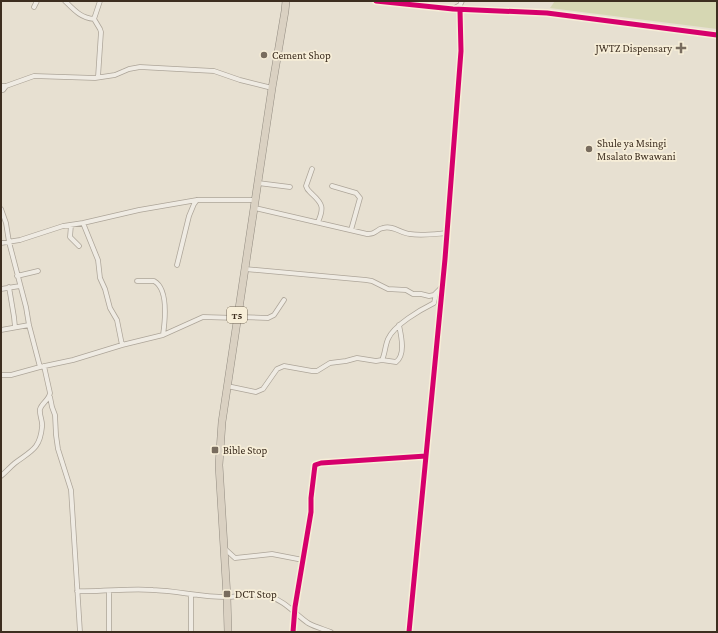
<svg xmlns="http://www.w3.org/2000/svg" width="718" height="633" font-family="'Crimson Pro',serif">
<rect width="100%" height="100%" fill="#e7e0d1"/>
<path fill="#d6d7b3" d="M555,1H717V29L550,8Z"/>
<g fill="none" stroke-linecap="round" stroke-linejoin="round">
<g stroke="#ada599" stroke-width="5.5">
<path id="street" d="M65,1C74,10 81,18 94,19
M376,1L453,9L547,13L717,35
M34,7L37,1
M453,9L460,5L462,1
M98,77L101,32L100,29L94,19L100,1
M1,86H6L34,76L95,78L115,75L129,69L140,67L214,71L240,80L272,88
M1,90H3L6,86
M312,169L306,186C307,190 309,191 312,194C323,204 324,208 318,222
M258,183L290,187
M332,186L356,193L360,198L351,230
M255,208L367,234C376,235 376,229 383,228C393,225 400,233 410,234C422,236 435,234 447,233
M1,209L6,223L9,242L26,307L29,325L40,367
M83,223L98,260L100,278L105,289L110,308L117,320L122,345
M71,225L70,237L79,246
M1,243L20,240L63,226L83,223L139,210L197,200H255
M177,265L189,216L194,204L197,200
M245,269L366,280L372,281L388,289L406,290L413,294H421L429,296L434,295L443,286
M17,276L38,271
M137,281H154C169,289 165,321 163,335
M9,287L14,317L15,327
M1,289L20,286
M237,317L268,318L274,315L284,300
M1,330L29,325
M382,360L396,362C406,355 401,335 399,325
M1,375H11L40,367L73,360L122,345L163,335L203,317L237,318
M227,386L256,392L263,389L277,369L284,366L312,371H317L330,363L346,361L357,358L376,361L382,360C385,354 385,346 388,339C394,325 420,310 434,303L436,294
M50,397L52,407L55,415L56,435L58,449L71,490L80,632
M1,476C6,472 10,467 15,463C31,451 40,449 42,427C43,421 39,415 40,409C42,403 49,400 50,393L44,366
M224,548L235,558L272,554L303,560
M77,591C103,592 128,588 153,590C178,591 201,597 226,597C240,597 254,592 268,596C284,600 295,614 308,623C315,627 323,629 331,632
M109,591V631
M191,595V632
M293,632L295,607L311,512V498L315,465L321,463L426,456
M409,632L445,259L461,51L460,10"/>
</g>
<g stroke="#928b80" stroke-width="8">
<path id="highway" d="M228,632L227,597L219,465L222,422L272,88L285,11L286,1"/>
</g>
<use href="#street" stroke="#efebe3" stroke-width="4"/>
<use href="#highway" stroke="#dad1c2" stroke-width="7"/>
<g stroke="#f7eed8" stroke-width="8">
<path id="cycleway" d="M376,1L453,9L547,13L717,35
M293,632L295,607L311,512V498L315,465L321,463L426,456
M409,632L445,259L461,51L460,10"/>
</g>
<use href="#cycleway" stroke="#d6006c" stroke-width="5"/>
</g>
<g fill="#786c5e" stroke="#f7eed8" stroke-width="1.5">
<path d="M679 42h4v4h4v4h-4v4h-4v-4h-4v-4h4z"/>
<circle cx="264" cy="55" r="4"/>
<circle cx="589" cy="149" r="4"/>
<rect x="211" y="446" width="8" height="8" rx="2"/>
<rect x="223" y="590" width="8" height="8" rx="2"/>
</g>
<g text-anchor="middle" stroke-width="3.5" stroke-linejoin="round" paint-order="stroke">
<rect fill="#f7eed8" stroke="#756857" stroke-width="1" x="227" y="307" width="20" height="16" rx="3"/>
<g font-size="10" font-weight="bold" fill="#3d2e20">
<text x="237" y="319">T5</text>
</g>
<g font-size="11" fill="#3d2e20" stroke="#f7eed8" text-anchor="start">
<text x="672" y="52" text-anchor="end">JWTZ Dispensary</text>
<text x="272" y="59">Cement Shop</text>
<text x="597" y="147">Shule ya Msingi<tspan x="597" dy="13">Msalato Bwawani</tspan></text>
<text x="223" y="454">Bible Stop</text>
<text x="235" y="598">DCT Stop</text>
</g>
</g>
<rect width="718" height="633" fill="none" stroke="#3d2e20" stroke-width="4"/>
</svg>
